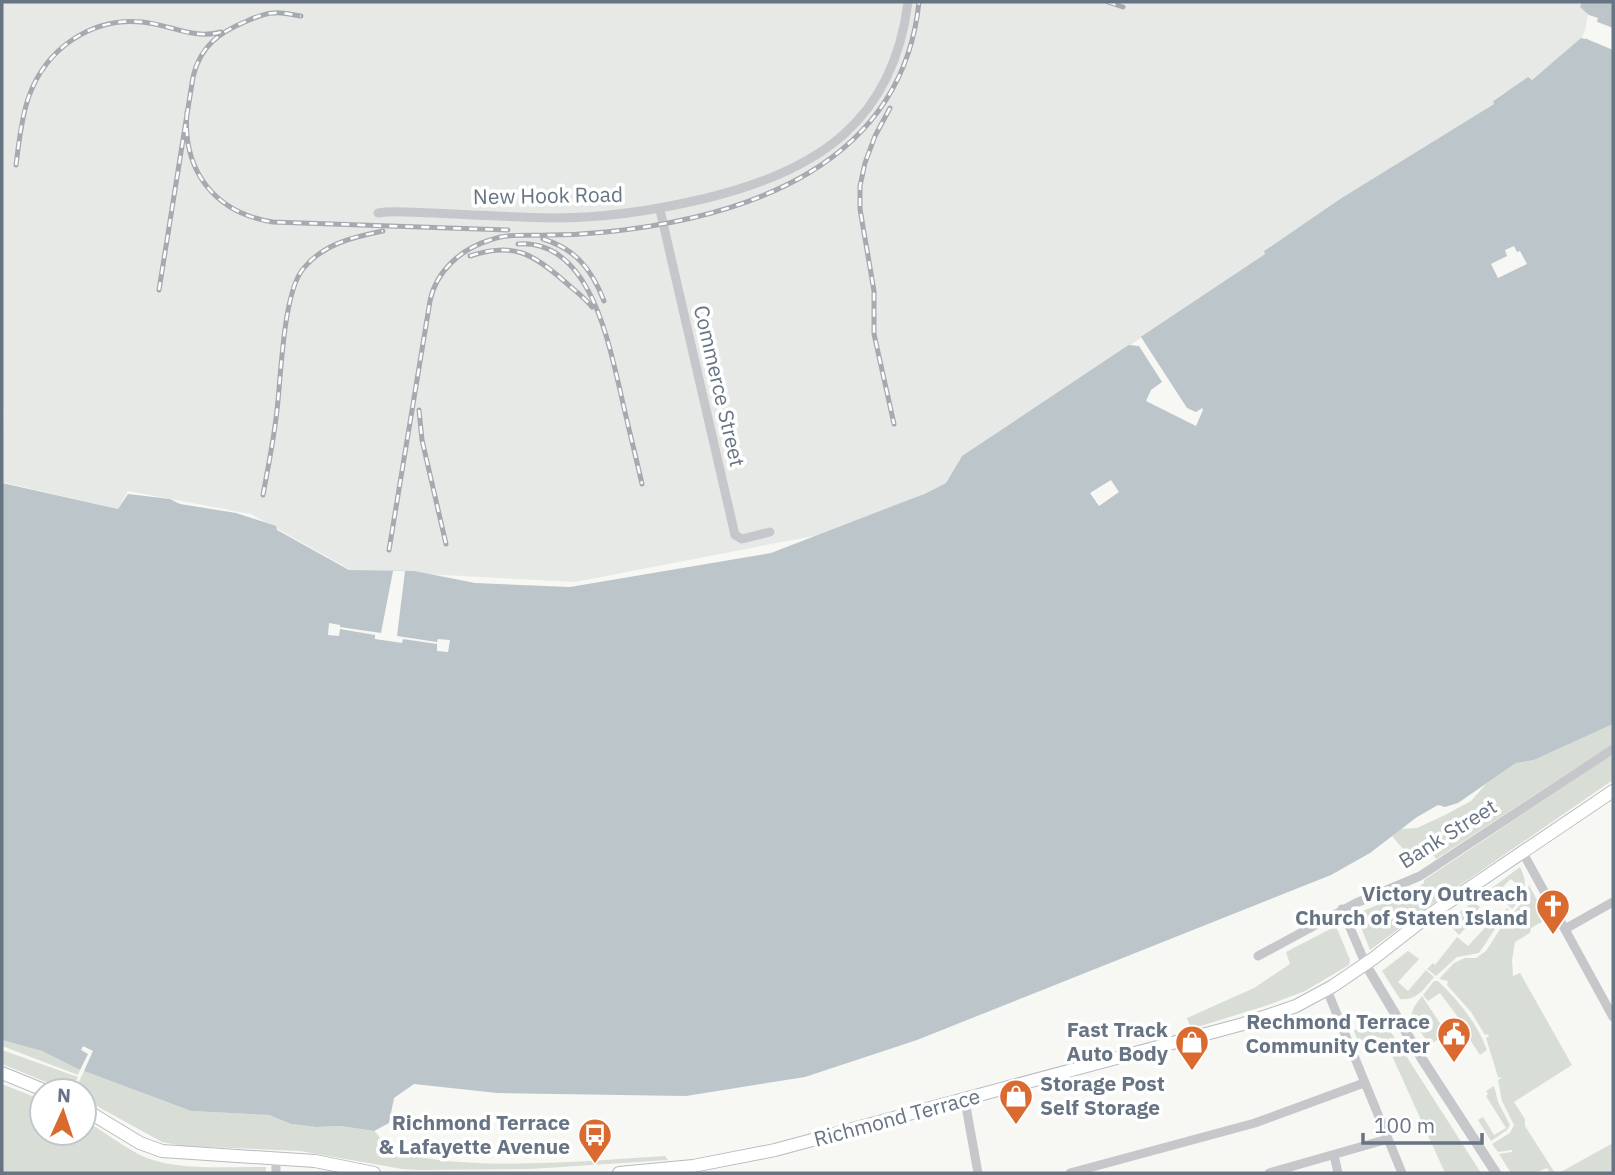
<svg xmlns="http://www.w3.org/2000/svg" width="1615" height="1175" font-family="'IBM Plex Sans',sans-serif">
<rect width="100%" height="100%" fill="#f7f7f4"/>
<path fill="#e7e9e7" d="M2,2H1590L1584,37L1531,80L1528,77L1493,100L1494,104L1340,199L1265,250L1266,253L962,456L946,483L844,530L575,582L351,570L251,514L128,491L118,509L2,482L4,409L2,408Z"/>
<path fill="#d8ded5" d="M1613,724V744L1436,859L1428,847L1415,854L1402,848L1392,836L1401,829L1417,828L1443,816L1471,801L1486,784L1516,763L1534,760Z
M1613,754V780L1431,905L1370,950L1359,922L1363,911L1417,888L1424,883V880Z
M1520,867C1529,885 1525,894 1512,909L1507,904L1521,888L1511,879L1486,903L1482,901L1481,896Z
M1529,885L1547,919L1531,928L1530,933L1515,942L1512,960L1513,976L1520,973L1572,1065L1514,1102L1525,1119V1126L1555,1173H1550L1547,1168L1535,1173H1511L1499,1154L1512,1152V1150L1498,1152L1492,1144L1510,1133L1514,1125L1502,1101L1498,1080L1502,1078L1498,1077L1486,1038L1489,1036L1488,1034L1485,1035L1471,1012L1447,985L1448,981L1439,979L1454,963L1465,958H1476L1486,951L1502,926L1525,899Z
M1473,902L1480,907L1471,918L1473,920L1459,935L1447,922Z
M1507,908L1510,911L1499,923L1479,953L1457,957L1436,976L1427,969L1433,963L1435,965L1457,937L1468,946L1495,917L1498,918Z
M1336,926L1350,960L1349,965L1305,991L1265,1006L1191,1029L1187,1018L1254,988L1290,964L1286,952Z
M1408,951L1419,959L1398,982L1408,991L1426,970L1434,977C1424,989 1417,1001 1400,999L1382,971Z
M1434,981H1438C1459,1001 1477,1023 1487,1050L1480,1055L1461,1026L1463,1024L1440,993L1428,1001L1423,995Z
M1422,996L1447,1034L1429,1045L1411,1016L1414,1007Z
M1380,1015L1481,1173H1445L1393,1058L1380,1037L1360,1046L1354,1031Z
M2,1040L42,1051L80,1070L78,1075L2,1046Z
M2,1050L78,1077L74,1085L69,1083L63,1089L2,1064Z
M84,1071L191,1111L269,1115L291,1124L316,1127L341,1126L374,1131C380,1136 382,1143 388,1147C444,1175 598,1160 665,1156L668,1160L531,1169L420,1170L402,1169L300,1151L183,1146L162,1142L84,1099V1091H80V1088L77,1086Z
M2,1084L42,1100V1133H84V1120C103,1131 121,1145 140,1155C174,1172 229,1166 266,1167V1173H2Z
M1494,1086L1498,1102L1510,1125L1507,1130L1491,1141L1478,1120L1483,1117L1494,1135L1506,1128L1486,1096L1488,1094L1486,1091Z
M1613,1143V1173H1559Z"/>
<path fill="#bcc5ca" d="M1582,2H1613V724L1534,760L1516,763L1458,803L1445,807L1438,805L1417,817L1370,853L1331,875L917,1040L805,1077L686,1096L497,1093L414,1084L394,1098L389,1123L374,1131L341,1126L316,1127L291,1124L269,1115L191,1111L84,1071L93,1051L83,1046L81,1050L88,1054L80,1070L42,1051L2,1040V483L118,509L128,494L170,499L180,504L236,513L276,526L277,530L349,570L414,571L475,583L570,587L771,553L924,494L946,483L962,456L1265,254L1264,251L1340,199L1494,104L1493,101L1528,77L1532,80L1581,38L1585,39L1593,21L1597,22L1598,18L1589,15L1580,7Z"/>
<path fill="#f7f7f4" d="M1590,19L1613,28V50L1582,37Z
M1514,246L1517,252L1520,251L1527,264L1498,278L1491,264L1507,256L1505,250Z
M1141,337L1187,408L1196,412L1202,408L1203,410L1196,426L1146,401L1151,390L1162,382L1139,346L1129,345Z
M1111,480L1119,492L1099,506L1090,493Z
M393,571H405L397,636L437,642L438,639L450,640L448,652L437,651V644L403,639L402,643L375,639V635L340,629L339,636L328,635L329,623L340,625V627L381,633Z"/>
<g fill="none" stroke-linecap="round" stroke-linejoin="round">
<g stroke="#b7bbc0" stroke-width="14">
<path id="secondary" d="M2,1073L46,1091
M84,1109L140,1143L162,1151L315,1161L374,1173
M619,1173L693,1166L775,1150L1243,1024L1296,1006L1333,986L1374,958L1428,916L1613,791"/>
</g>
<path stroke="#c5c7cb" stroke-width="9" d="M660,210L735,535L742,539L770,532
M378,213C395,210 414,213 432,213C472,215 513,217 554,218C606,218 657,210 707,198C817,171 893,122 908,2
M1523,853L1613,1017
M1342,909L1366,965
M1565,929L1613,902
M1258,956L1356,903L1420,876L1613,749
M1327,990L1402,1173
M965,1101L978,1173
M1334,1155L1338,1173
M276,1158V1173
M1070,1173L1255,1123L1364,1083
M1269,1173L1388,1139"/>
<path stroke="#c5c7cb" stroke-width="10" d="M1366,965L1422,1059L1496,1173"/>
<use href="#secondary" stroke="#fff" stroke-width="12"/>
<g stroke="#a5aab0" stroke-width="5">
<path id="rail" d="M1108,2L1123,7
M890,108L875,136L865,163L860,186V209L874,291V334L894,424
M187,112C182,171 215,213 273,222L508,230
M16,165C19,143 21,118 29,96C46,49 91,17 142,22C168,24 194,40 221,32
M543,239C576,249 592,270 604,301
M518,244C589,239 608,340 620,390C627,422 635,453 642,484
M470,256C513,242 532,253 564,281C574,290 584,297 592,307
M159,290L193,77C200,46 220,32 247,21C256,17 265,13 274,13C283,12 292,15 301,16
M419,410L422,440L446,544
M263,495C268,467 274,439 277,410C281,378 283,293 303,269C323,244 353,237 383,231
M389,550L430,301C436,271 461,249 490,240C508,233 529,236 548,235C567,235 587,234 606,232C748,217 902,165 919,2"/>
</g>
<use href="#rail" stroke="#fff" stroke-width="2.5" stroke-dasharray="8" stroke-linecap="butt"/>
</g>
<defs>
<g id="church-pin" transform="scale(1.75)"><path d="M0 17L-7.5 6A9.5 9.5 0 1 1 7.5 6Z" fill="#db6a30" stroke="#fff"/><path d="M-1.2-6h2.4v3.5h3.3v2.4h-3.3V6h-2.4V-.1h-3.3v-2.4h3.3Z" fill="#fff"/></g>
<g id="civic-pin" transform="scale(1.75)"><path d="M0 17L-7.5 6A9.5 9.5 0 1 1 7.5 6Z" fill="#db6a30" stroke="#fff"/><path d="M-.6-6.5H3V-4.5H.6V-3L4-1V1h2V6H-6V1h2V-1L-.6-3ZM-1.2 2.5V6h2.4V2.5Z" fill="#fff"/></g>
<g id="shop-pin" transform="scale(1.75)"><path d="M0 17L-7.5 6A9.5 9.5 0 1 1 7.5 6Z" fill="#db6a30" stroke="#fff"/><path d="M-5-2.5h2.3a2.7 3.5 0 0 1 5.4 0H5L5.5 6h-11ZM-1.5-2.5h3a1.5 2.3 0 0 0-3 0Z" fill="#fff"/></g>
<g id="bus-pin" transform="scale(1.75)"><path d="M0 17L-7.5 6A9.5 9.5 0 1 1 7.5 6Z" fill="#db6a30" stroke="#fff"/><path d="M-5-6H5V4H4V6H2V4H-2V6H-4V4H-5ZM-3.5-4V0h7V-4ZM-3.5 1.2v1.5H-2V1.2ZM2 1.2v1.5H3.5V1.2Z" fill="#fff"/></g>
</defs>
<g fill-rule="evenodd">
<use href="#church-pin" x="1553" y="906"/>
<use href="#civic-pin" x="1454" y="1034"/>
<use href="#shop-pin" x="1192" y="1042"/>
<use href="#shop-pin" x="1016" y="1096"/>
<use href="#bus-pin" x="595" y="1135"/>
</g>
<g text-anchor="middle" stroke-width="7" stroke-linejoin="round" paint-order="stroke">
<g font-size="21" fill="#677484" stroke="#fff">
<text transform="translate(548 196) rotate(-1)" y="7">New Hook Road</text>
<text transform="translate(719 386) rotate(77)" y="7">Commerce Street</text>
<text transform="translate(1448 834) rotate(-32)" y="7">Bank Street</text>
<text transform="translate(897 1118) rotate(-15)" y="7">Richmond Terrace</text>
</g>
<g font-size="21" font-weight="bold" fill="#677484" stroke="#fff" text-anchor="end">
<text x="1528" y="901">Victory Outreach<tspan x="1528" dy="24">Church of Staten Island</tspan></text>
<text x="1430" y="1029">Rechmond Terrace<tspan x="1430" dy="24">Community Center</tspan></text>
<text x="1168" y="1037">Fast Track<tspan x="1168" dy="24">Auto Body</tspan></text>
<text x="1040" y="1091" text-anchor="start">Storage Post<tspan x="1040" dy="24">Self Storage</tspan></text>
<text x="570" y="1130">Richmond Terrace<tspan x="570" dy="24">&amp; Lafayette Avenue</tspan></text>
</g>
</g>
<rect width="1615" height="1175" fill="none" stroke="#677484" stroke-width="7"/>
<g transform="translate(63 1112) rotate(3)"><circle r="33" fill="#ffffff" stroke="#c2c7ce" stroke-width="2"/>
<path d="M0-5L12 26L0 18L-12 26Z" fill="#db6a30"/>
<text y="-10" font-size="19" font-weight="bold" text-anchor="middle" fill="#677484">N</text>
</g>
<path d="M1363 1133v10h119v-10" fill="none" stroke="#677484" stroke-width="3.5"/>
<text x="1374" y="1133" font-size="21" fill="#677484" stroke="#ffffff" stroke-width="5" paint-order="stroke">100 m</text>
</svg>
